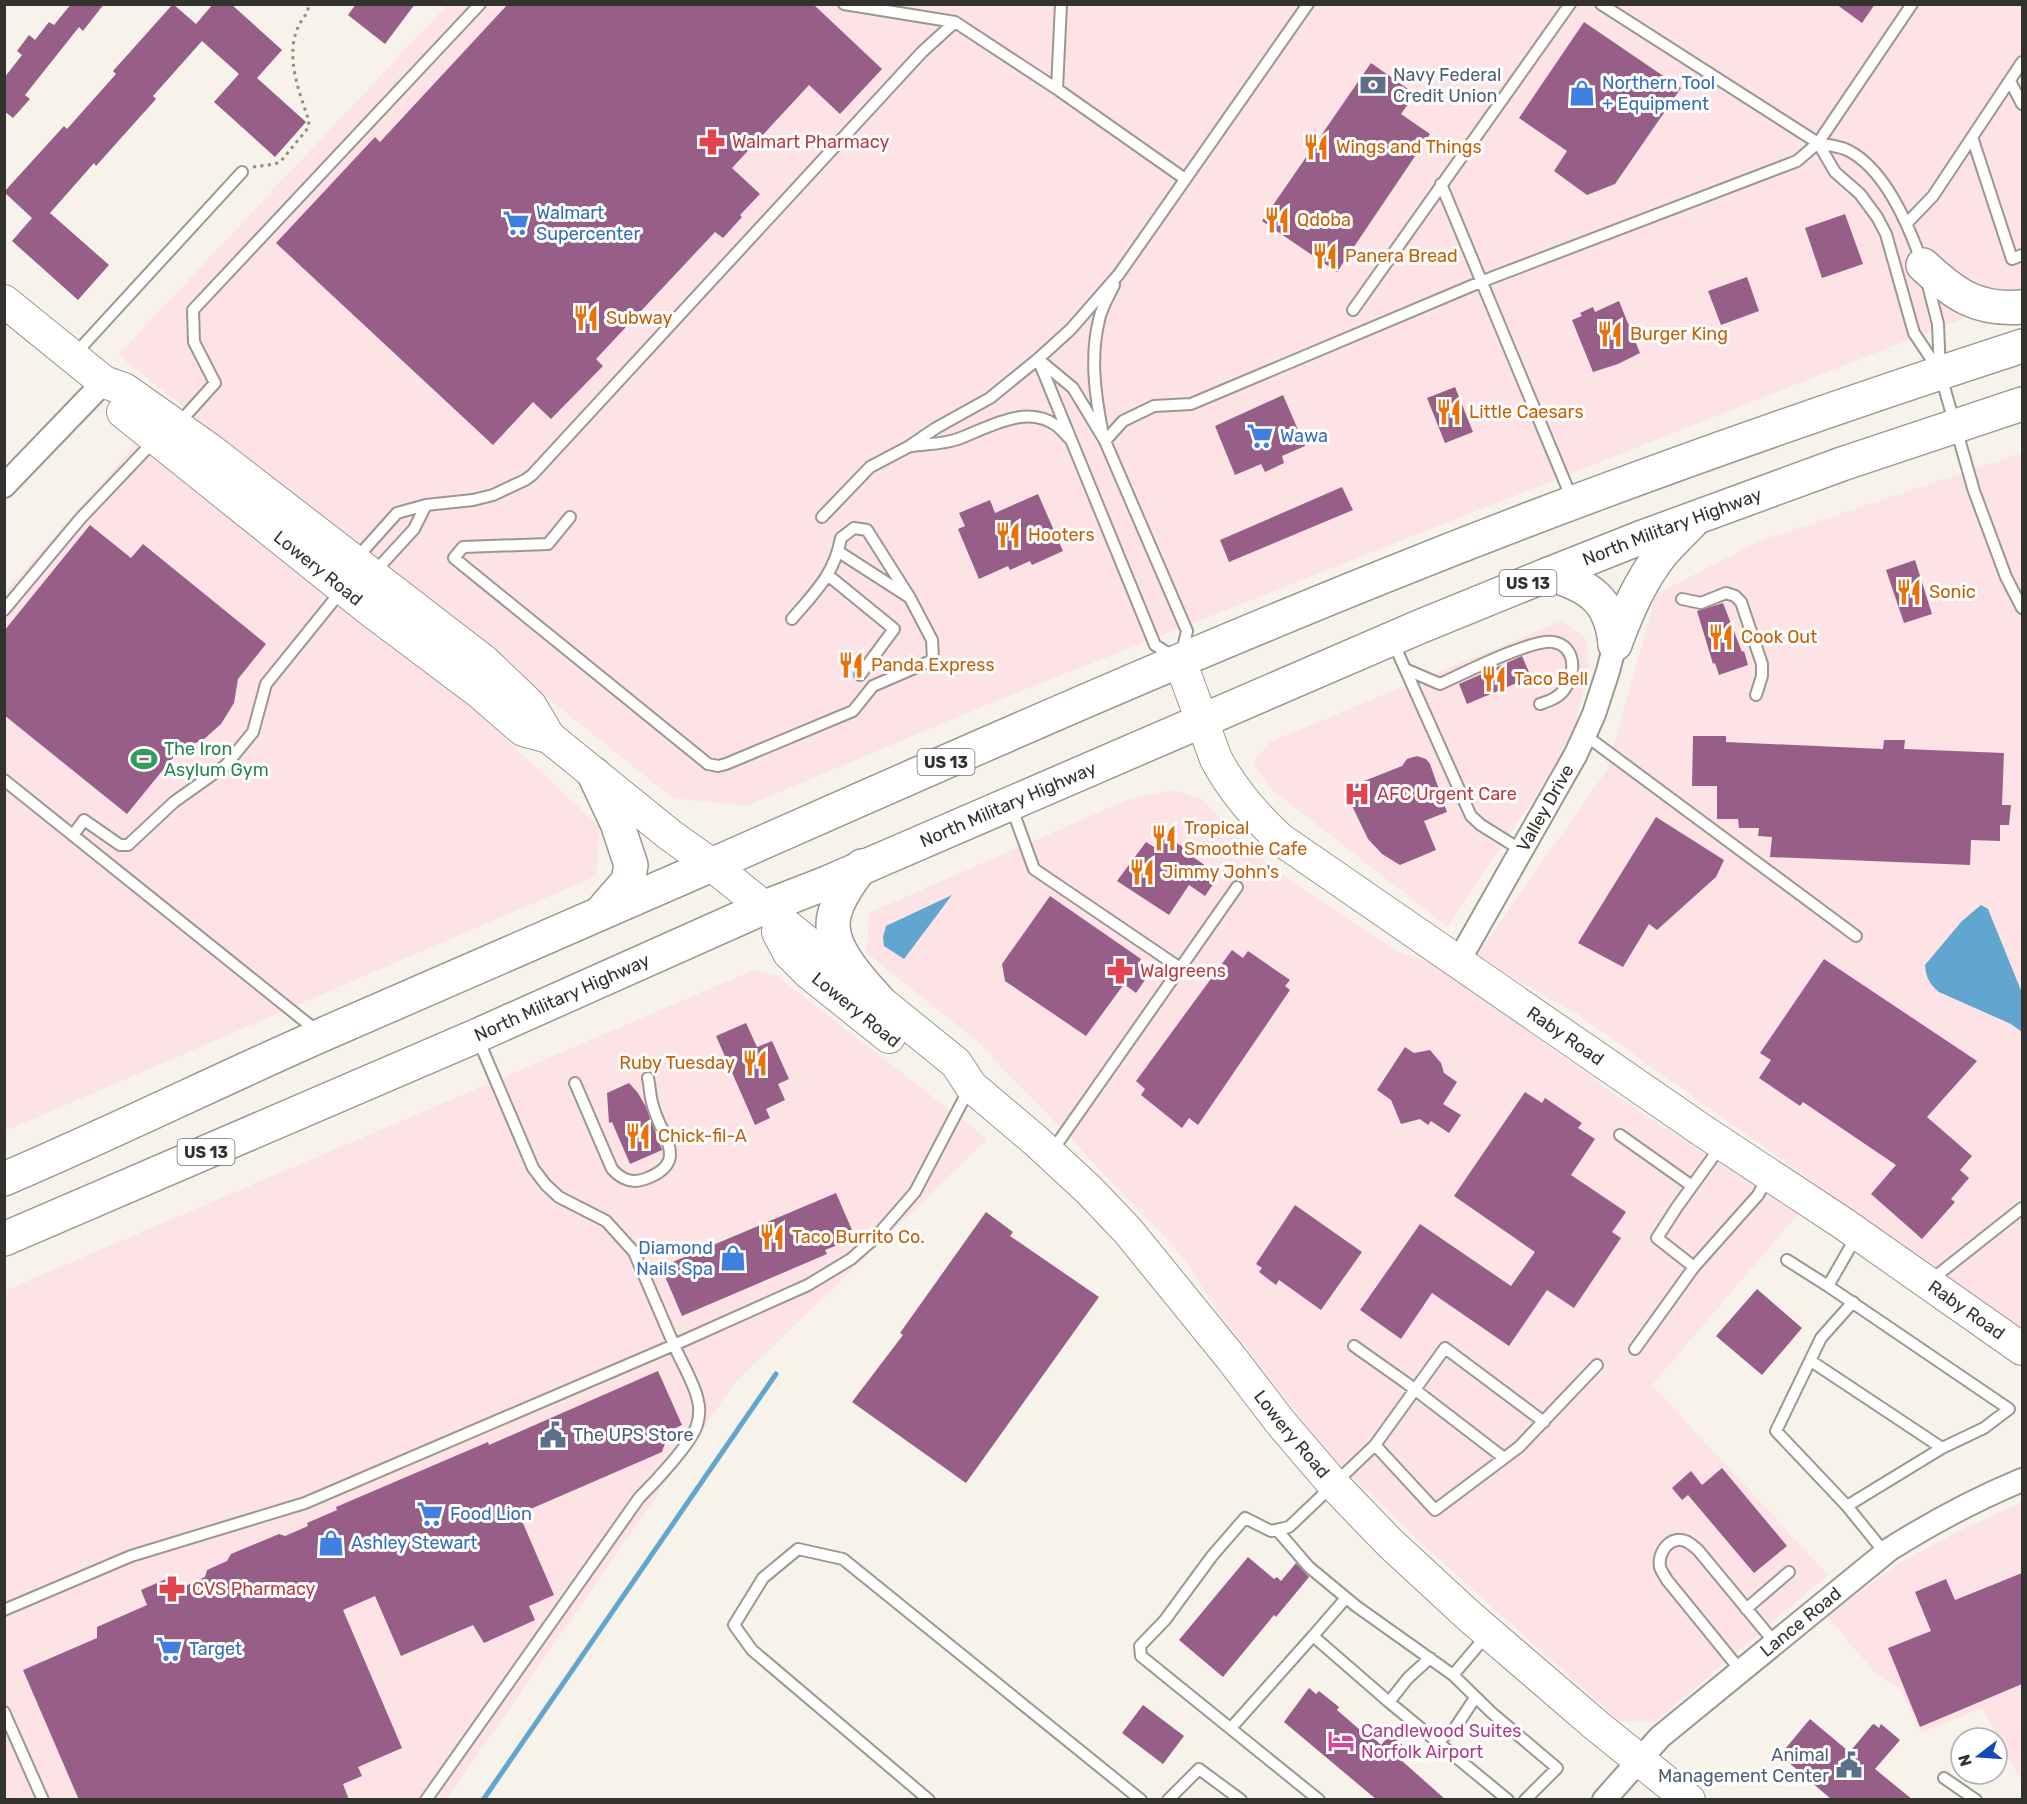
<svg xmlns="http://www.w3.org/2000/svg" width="2027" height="1804" font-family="Rubik,sans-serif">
<rect width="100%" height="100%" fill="#f7f3ea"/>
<path fill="#fde2e6" d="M447,5H2022V295L991,703L746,806L673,798L118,355Z
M139,441L465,701L600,827L596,876L5,1131V592Z
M2022,453V1331L1576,1013L1475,957L1607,770L1656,594L1762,540Z
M1562,621L1587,640L1589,669L1570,744L1448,927L1271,789L1253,763L1270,742Z
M1175,790L1201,799L1269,866L1396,950L1440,967L1628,1104L1798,1214L1652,1385L1828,1575L1655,1722L1619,1721L1430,1551L1330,1456L1219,1313L1180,1253L977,1041L867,953L869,913L1132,798Z
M754,970L777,976L987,1139L734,1384L447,1799H5L4,1291Z
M2022,1502V1782L1982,1708L1921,1733L1900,1688L1876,1674L1827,1616L1898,1564L1961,1530Z"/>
<path fill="#60a6ce" d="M952,895L904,959L884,946L883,937L886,926Z
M1981,905L1988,909L2022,993V1032L2011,1024L1939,992C1929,984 1926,977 1925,965L1962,921Z"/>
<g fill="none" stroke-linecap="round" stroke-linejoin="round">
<path stroke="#60a6ce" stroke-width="5" d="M483,1800L776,1374"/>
</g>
<path fill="#975f87" d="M71,4H104L83,31L79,27L25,95L30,99L13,118L4,111V78L22,55L17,51L29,35L35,40L49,22L54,25Z
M173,4L196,24L213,4H231L282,50L257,78L306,122L275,157L214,102L239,74L202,41L153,96L156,99L96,166L94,163L50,213L109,265L78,300L12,241L32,218L4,192L64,126L67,129L116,74L113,71Z
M356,4H415L385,44L348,15Z
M508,4H813L882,69L840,114L809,85L732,168L760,194L740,215L742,217L723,238L715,232L596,359L603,366L551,419L533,402L493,445L276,243L375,137L380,142Z
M1836,4H1875L1862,23Z
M1584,22L1681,88L1615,184L1587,195L1554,171L1567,151L1519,118Z
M1371,63L1415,94L1401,114L1430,134L1337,272L1262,221Z
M1845,214L1863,264L1822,278L1805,228Z
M1747,277L1759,311L1721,325L1708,291Z
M1619,301L1640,353L1618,364L1593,372L1572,320L1582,316L1580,313L1593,307L1595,312Z
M1455,387L1473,432L1445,443L1427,398Z
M1283,395L1305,446L1282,456L1284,463L1265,472L1261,464L1235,475L1215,426Z
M1342,487L1353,510L1229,562L1220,540Z
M1038,494L1063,551L1032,565L1030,561L1010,570L1008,566L979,579L958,529L965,526L959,513L990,500L995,513Z
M90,525L131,558L143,544L266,644L238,679L234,703L221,724L203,740L180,749L127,814L4,715V631Z
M1915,560L1932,614L1904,623L1886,570Z
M1723,603L1742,652L1744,651L1748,665L1719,675L1715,663L1713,664L1697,611Z
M1522,656L1531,677L1467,704L1459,684Z
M1693,736H1726V742L1883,749L1884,740H1905L1904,749L2004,753L2002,805H2011L2009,825H2000V841L1971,840L1970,865L1770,857L1772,837L1758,836L1759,828H1739L1738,819H1717V786H1692Z
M1417,756L1426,759L1430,764L1447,812L1424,821L1436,850L1400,865L1382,854L1368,839L1344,789L1402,766L1407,759Z
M1656,817L1724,860L1716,877L1657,930L1649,924L1623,967L1578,943Z
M1163,834L1192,853L1190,855L1209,868L1207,870L1218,877L1205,896L1189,885L1169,915L1117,881L1146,842L1154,847Z
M1050,896L1141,959L1138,965L1149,974L1136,993L1124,984L1086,1036L1005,981L1002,964Z
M1232,950L1243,958L1248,951L1290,980L1285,986L1290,990L1198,1125L1189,1118L1182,1128L1141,1095L1145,1089L1136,1081Z
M1824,959L1977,1061L1927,1117L1972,1156L1960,1170L1969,1178L1951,1199L1955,1202L1922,1239L1871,1194L1896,1165L1803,1102L1800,1106L1759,1078L1771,1060L1760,1053Z
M746,1023L757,1047L772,1041L789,1079L778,1084L785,1100L766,1109L770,1118L755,1125L716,1036Z
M1405,1047L1414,1053L1430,1050L1441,1063L1444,1073L1457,1082L1443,1104L1461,1115L1449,1133L1431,1121L1428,1125L1420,1119L1401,1124L1391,1100L1377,1090Z
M629,1083L638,1093L646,1107L662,1150L630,1164L612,1122L609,1123L607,1093Z
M1525,1092L1542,1103L1545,1098L1582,1123L1578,1128L1595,1139L1571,1175L1626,1212L1612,1232L1621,1238L1574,1308L1547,1290L1509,1346L1432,1293L1401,1339L1360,1310L1420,1224L1511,1286L1535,1252L1454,1196Z
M836,1193L852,1230L837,1236L840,1244L825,1250L827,1254L682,1316L661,1267Z
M1295,1205L1362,1252L1321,1310L1279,1280L1276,1285L1259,1272L1262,1268L1256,1264Z
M986,1212L1013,1232L1010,1236L1099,1297L966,1483L852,1402L903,1335L900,1333Z
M1757,1289L1802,1328L1762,1375L1716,1336Z
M658,1371L682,1425L669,1431L662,1452L519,1514L554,1595L529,1606L535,1620L484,1643L473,1625L401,1656L375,1596L343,1610L402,1748L358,1767L362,1776L343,1784L349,1800H79L23,1670L97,1638V1627L147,1605L141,1590L173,1576L179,1589L205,1577L207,1570L227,1561L231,1554L279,1534L285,1536L308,1526L307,1523L337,1510L336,1507L488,1442L489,1445Z
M1722,1468L1787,1546L1754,1573L1688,1495L1682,1500L1672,1488L1691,1471L1702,1485Z
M1248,1557L1274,1579L1277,1577L1281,1581L1296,1563L1309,1577L1276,1617L1274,1615L1223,1677L1179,1640Z
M2022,1573V1684L1920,1727L1888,1648L1931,1631L1915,1592L1946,1579L1955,1600Z
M1309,1688L1316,1694L1319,1691L1339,1707L1337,1710L1367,1736L1370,1734L1381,1745L1390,1735L1410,1751L1401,1760L1446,1800H1377L1284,1722Z
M1143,1705L1184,1736L1163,1764L1122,1733Z
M1810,1719L1847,1750L1848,1754L1872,1725L1874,1724L1879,1728L1881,1724L1900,1740L1875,1769L1913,1800H1832L1780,1755Z"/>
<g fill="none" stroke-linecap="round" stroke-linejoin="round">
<g stroke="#9a988f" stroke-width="14">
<path id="lane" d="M844,4L955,22L1057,89L1185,179
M1601,4L1818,143C1826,145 1837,146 1845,149C1884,166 1909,226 1922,263
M2010,81L2022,104
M1057,89L1061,4
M1972,137L2012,259L2022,255
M1818,143L1835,172L1860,194L1877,217L1886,234L1914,333L1938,369
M1441,184L1572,499
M1907,223L1933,196L2022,62
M1927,281L1938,324L1940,373L1974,491L2006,577L2022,608
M1353,310L1570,4
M75,354L242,172
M1038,359L1073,388L1105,441L1187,631L1180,661L1155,645Z
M179,423L215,383L194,342L193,310L480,4
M1102,430C1095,394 1090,356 1099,320C1101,308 1109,296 1114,285
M1105,441L1123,421L1154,406L1191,404L1483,281L1797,161L1818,143L1912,4
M912,446C927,444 944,444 958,439C988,428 1026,403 1057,426C1061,429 1066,435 1070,439
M570,517L548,544L463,547L454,558L708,764L718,766L726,764L853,711L873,686L933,660L932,640L910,598L867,530L854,528L841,538C834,575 815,592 792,619
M822,517L870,467L908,447L936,428L990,398L1038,359L1071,329L1119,274L1308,4
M839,552L909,597
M365,563L363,551L397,513L426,505L473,500L493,495L525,480L532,475L922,52L955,22
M371,565L380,566L414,529L426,505
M829,576L894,629L860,675
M1682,599L1701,603L1726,593L1735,596L1741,602L1762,664V676L1756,695
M4,610L80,519L154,441
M1393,642L1471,816L1481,825L1521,850
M1405,669L1440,684C1462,674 1533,638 1553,642C1577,646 1576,675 1564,690C1558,698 1549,701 1540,704
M1585,735L1856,936
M4,780L317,1031
M1011,806L1034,869L1180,968
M73,835L84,820L120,845H128L174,802L226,765L253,732L266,684L342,590
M478,1039L533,1168L546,1185L559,1197L606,1221L634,1252L674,1345L808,1285L851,1259L875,1238L915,1192L969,1089
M575,1083L612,1169C621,1179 631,1184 645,1179C691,1162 661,1137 653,1106C650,1097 650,1087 648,1078
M1620,1135L1692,1186
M1052,1151L1237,887
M1787,1260L1828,1286L1856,1237
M1694,1267L1758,1195L1768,1177
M1931,1280L2022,1208
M1828,1286L2009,1409L1984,1428L1942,1448L1847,1506
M1853,1302L1821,1338L1776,1431L1847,1506L1885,1553
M1354,1346L1405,1382L1504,1458
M1635,1349L1694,1267L1657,1238L1677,1207L1721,1146
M1811,1361L1942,1448
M1375,1445L1445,1348L1544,1422
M1277,1530L1309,1567L1356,1606L1453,1675
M1346,1598L1313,1636L1389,1702L1508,1800
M1746,1609L1789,1572
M4,1610L131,1556L305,1503L674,1345C681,1362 695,1384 698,1401C700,1408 699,1418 697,1425C691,1444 654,1483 639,1498L426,1800
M1487,1635L1453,1675L1492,1713L1557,1768L1525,1800
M1741,1671L1667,1580C1665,1576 1661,1571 1660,1567C1658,1556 1665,1542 1677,1540C1685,1538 1692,1545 1698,1550L1775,1643
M1389,1702L1408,1678L1430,1658
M4,1712L43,1800
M1231,1728L1313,1636
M1437,1742L1455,1728L1475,1698
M1944,1778L1976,1800
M929,1800L752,1650L734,1625L763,1578L798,1549L843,1559L1141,1800
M1168,1800L1199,1769L1241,1800
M1319,1800L1141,1656L1140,1646L1165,1620L1212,1556L1245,1518L1271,1531L1289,1527L1375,1445L1435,1510L1519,1447L1597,1365"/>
</g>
<g stroke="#9a988f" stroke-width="26">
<g id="street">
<path d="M4,486L104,382"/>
<path id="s1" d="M1458,962L1576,754L1594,714L1608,671L1615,644"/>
<path id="s2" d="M1604,1800L1660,1737L1890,1549C1933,1522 1976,1499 2022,1480"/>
</g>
</g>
<g stroke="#9a988f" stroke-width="34">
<g id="secondary">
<path id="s3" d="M4,301L104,382L124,389L209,449L485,662L530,705L549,737L670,835L712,865L956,1063L971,1086L1036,1141L1089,1190L1128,1231L1232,1359L1281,1423L1334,1485L1390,1543L1469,1616L1597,1726L1689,1800"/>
<path id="s4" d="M123,412L370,610L479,692L523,730L549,737"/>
<path id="s5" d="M1180,661L1216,759C1233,791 1254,815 1280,839L1703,1131L1844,1224L2022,1349"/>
<path d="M778,932L789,953L809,973L889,1037"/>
</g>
</g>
<g stroke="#9a988f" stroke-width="36">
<g id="primary">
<path d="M1923,265C1954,294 1977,311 2022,307"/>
<path d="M1549,574C1589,586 1611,599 1615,644"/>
<path d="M1615,644C1627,612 1640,581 1662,553C1671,543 1681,533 1691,523"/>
<path d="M594,774L617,823L631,865L628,881L602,911"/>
<path d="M862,866C850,881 833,905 833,925C833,952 862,982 879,1001"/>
<path d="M4,1179C112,1133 217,1081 324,1034C451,978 579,924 707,867C934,767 1162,665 1392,573C1600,489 1810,415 2022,346"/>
<path id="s6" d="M4,1239L476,1036L765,907L829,882L1419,627L1549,574L1640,538L1842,464L2022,404"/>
</g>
</g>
<path stroke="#8e8c85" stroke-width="3" stroke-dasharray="3 4.5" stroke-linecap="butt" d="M253,167L275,164L281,161L308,128L309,121C297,86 280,43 308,12V4"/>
<use href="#lane" stroke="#fff" stroke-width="10"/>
<use href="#street" stroke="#fff" stroke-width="22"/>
<use href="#secondary" stroke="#fff" stroke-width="32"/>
<use href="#primary" stroke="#fff" stroke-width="33"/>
</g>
<defs>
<g id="bank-bare" transform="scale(2.07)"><path d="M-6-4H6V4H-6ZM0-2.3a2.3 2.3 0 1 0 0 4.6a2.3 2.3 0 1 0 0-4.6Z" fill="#5c6f8a" stroke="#fff" stroke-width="2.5" paint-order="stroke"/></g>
<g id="shop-bare" transform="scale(2.07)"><path d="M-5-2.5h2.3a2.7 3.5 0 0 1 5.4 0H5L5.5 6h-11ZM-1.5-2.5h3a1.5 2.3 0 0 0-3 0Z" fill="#3f7fe0" stroke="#fff" stroke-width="2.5" paint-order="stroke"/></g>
<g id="pharmacy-bare" transform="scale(2.07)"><path d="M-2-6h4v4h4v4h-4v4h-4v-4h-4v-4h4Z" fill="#e0444e" stroke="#fff" stroke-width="2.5" paint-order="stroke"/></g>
<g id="restaurant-bare" transform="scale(2.07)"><path d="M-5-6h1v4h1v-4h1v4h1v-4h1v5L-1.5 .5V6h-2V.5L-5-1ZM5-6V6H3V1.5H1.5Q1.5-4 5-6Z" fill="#e8710a" stroke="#fff" stroke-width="2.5" paint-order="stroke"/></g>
<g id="supermarket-bare" transform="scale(2.07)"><path d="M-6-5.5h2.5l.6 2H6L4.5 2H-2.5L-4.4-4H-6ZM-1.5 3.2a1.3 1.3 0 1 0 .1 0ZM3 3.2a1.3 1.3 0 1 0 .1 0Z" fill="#3f7fe0" stroke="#fff" stroke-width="2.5" paint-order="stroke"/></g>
<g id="stadium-bare" transform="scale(2.07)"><path d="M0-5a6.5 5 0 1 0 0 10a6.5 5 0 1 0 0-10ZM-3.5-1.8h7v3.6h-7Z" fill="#2e9e5b" stroke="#fff" stroke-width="2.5" paint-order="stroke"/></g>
<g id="hospital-bare" transform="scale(2.07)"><path d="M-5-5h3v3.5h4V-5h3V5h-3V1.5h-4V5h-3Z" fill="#e0444e" stroke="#fff" stroke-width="2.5" paint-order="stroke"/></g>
<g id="civic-bare" transform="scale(2.07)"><path d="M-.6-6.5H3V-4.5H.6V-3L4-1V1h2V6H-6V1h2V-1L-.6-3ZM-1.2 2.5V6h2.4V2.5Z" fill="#5c6f8a" stroke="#fff" stroke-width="2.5" paint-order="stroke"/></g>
<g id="hotel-bare" transform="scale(2.07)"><path d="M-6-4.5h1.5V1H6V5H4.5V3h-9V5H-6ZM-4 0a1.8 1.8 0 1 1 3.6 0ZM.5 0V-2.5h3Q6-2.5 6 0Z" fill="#d1479c" stroke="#fff" stroke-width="2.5" paint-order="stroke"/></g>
</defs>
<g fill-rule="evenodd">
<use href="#bank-bare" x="1373" y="85"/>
<use href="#shop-bare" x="1582" y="93"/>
<use href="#pharmacy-bare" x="712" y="142"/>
<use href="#restaurant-bare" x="1316" y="147"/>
<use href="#restaurant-bare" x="1277" y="220"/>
<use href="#supermarket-bare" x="516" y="223"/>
<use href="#restaurant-bare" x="1325" y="256"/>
<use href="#restaurant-bare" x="586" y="318"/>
<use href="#restaurant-bare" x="1610" y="334"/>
<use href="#restaurant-bare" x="1449" y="412"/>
<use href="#supermarket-bare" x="1260" y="436"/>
<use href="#restaurant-bare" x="1008" y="535"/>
<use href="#restaurant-bare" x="1909" y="592"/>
<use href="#restaurant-bare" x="1721" y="637"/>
<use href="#restaurant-bare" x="851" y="665"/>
<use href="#restaurant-bare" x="1494" y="679"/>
<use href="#stadium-bare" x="144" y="759"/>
<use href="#hospital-bare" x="1357" y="794"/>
<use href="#restaurant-bare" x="1164" y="838"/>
<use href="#restaurant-bare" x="1142" y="872"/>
<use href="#pharmacy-bare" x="1120" y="971"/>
<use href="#restaurant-bare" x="755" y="1063"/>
<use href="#restaurant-bare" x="638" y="1136"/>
<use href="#restaurant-bare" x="772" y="1237"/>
<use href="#shop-bare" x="733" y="1258"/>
<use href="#civic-bare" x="553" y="1435"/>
<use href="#supermarket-bare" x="430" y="1514"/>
<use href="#shop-bare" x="331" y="1543"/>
<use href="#pharmacy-bare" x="172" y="1589"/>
<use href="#supermarket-bare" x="169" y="1649"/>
<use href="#hotel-bare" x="1341" y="1741"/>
<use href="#civic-bare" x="1849" y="1765"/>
</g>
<g text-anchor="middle" stroke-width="6" stroke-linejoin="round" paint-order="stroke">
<g fill="#fff" stroke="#70706d" stroke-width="1.5">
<rect x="1499.5" y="570" width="57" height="26" rx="4.5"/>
<rect x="917.5" y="749" width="57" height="26" rx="4.5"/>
<rect x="177.5" y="1139" width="57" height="26" rx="4.5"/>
</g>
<g font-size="16" font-weight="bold" fill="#33322e">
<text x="1528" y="589">US 13</text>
<text x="946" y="768">US 13</text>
<text x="206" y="1158">US 13</text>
</g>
<g font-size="18" fill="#4e5e75" stroke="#fff" text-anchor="start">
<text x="1393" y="81">Navy Federal<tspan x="1393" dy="21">Credit Union</tspan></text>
<text x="573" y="1441">The UPS Store</text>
<text x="1829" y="1761" text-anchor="end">Animal<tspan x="1829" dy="21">Management Center</tspan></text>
</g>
<g font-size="18" fill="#366cbe" stroke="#fff" text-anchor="start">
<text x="1602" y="89">Northern Tool<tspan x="1602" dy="21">+ Equipment</tspan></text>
<text x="536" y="219">Walmart<tspan x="536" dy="21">Supercenter</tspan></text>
<text x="1280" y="442">Wawa</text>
<text x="713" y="1254" text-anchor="end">Diamond<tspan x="713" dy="21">Nails Spa</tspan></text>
<text x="450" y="1520">Food Lion</text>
<text x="351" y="1549">Ashley Stewart</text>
<text x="189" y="1655">Target</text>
</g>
<g font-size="18" fill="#be3a42" stroke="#fff" text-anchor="start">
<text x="732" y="148">Walmart Pharmacy</text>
<text x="1377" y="800">AFC Urgent Care</text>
<text x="1140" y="977">Walgreens</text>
<text x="192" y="1595">CVS Pharmacy</text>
</g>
<g font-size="18" fill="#c56008" stroke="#fff" text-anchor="start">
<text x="1336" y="153">Wings and Things</text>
<text x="1297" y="226">Qdoba</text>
<text x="1345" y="262">Panera Bread</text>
<text x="606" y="324">Subway</text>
<text x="1630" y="340">Burger King</text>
<text x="1469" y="418">Little Caesars</text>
<text x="1028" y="541">Hooters</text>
<text x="1929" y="598">Sonic</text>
<text x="1741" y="643">Cook Out</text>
<text x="871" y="671">Panda Express</text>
<text x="1514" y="685">Taco Bell</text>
<text x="1184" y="834">Tropical<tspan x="1184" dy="21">Smoothie Cafe</tspan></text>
<text x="1162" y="878">Jimmy John's</text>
<text x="735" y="1069" text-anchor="end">Ruby Tuesday</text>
<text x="658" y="1142">Chick-fil-A</text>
<text x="792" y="1243">Taco Burrito Co.</text>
</g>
<g font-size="18" fill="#33322e" stroke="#fff">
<text dy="6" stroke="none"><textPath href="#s6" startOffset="1814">North Military Highway</textPath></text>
<text dy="6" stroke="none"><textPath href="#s4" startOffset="250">Lowery Road</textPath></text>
<text dy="6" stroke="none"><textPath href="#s6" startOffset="1094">North Military Highway</textPath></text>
<text dy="6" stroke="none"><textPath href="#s1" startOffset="177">Valley Drive</textPath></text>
<text dy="6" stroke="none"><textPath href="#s6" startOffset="608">North Military Highway</textPath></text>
<text transform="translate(856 1010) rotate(39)" y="6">Lowery Road</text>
<text dy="6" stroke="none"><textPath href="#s5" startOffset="554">Raby Road</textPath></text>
<text dy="6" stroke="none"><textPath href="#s5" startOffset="1040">Raby Road</textPath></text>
<text dy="6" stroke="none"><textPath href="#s3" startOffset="1726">Lowery Road</textPath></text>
<text dy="6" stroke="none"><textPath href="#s2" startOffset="266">Lance Road</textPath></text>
</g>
<g font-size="18" fill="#27864d" stroke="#fff" text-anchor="start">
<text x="164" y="755">The Iron<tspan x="164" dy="21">Asylum Gym</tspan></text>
</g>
<g font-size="18" fill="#b23c85" stroke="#fff" text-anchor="start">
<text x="1361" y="1737">Candlewood Suites<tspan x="1361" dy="21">Norfolk Airport</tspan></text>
</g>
</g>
<rect width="2027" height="1804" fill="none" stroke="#33322e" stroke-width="12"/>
<g transform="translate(1979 1756) rotate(253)"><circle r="28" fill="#ffffff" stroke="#adadab" stroke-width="1.5"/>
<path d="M0-4.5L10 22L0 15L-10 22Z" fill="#124cb7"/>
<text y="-9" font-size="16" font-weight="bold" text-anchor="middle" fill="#33322e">N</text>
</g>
</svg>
